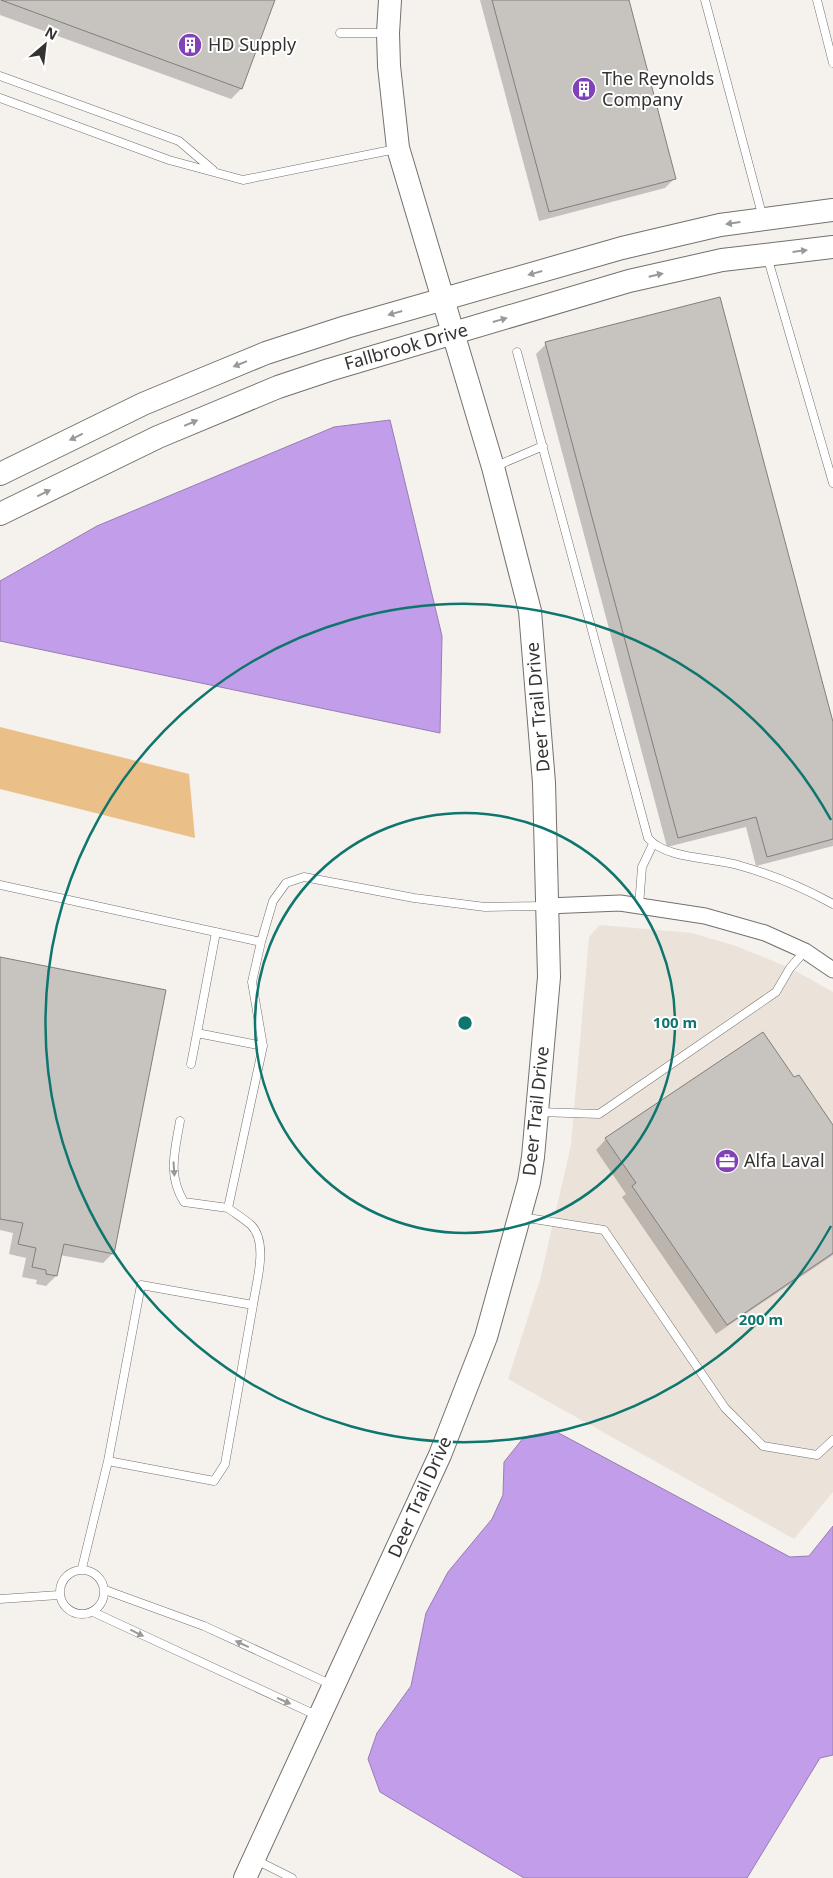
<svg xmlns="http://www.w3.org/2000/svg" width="833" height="1878" font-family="'Noto Sans',sans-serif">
<rect width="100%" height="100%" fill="#f5f1ed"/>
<path fill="#ebe3da" d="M600,925L692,933L736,946L790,968L833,992V1492L794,1539L508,1379L540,1280L571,1145L589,937Z"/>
<path fill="#ebc088" d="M0,727L189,774L195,838L0,789Z"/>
<path fill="#c29de9" stroke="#977db2" d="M390,420L442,636L440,733L0,641V581L97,526L334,427Z
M555,1431L790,1557L809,1556L833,1526V1755L820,1758L747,1878H524L380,1792L368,1759L377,1733L411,1686L426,1613L448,1572L492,1519L503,1495L504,1462L524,1437Z"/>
<path fill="#0003" d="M0,0H274L241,89L231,99L0,15Z
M480,0H627L675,178L665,188L539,221Z
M546,344L833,727V846L756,866L746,827L667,847L536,354Z
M0,958L113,1253L103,1263L60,1255L56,1276L46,1286L36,1284L37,1280L22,1277L26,1258L9,1254L13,1233L0,1230Z
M763,1033L794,1079L833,1127V1255L716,1334L622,1197L626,1194L596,1150L606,1139Z"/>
<path fill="#c7c4c0" stroke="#827f7b" d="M1,0H275L242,89Z
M492,0H629L676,179L549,212Z
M720,297L833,722V839L767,857L756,817L678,838L545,342Z
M0,957L166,990L114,1254L64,1244L57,1276L46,1274V1270L32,1267L36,1248L18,1244L23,1223L0,1219Z
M763,1032L794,1077L799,1075L833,1125V1253L727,1325L632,1186L636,1183L605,1138Z"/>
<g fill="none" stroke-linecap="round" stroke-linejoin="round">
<g stroke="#73716d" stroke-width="9">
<path id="lane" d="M705,0L763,218
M817,0L833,63
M340,33H386
M0,76L179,141L213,170
M0,98L169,160L243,180L396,149
M767,256L833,483
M517,352L648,838C666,860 715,857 741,866C773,875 804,888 833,904
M494,467L543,446
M0,885L261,942L252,982L263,1046L228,1208C236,1214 244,1219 251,1225C269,1243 256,1283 253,1305L141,1285L108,1461L82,1568
M639,906L642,867L653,844
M216,932L197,1033L263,1046
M261,942L273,901L286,883L304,877L414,898L485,907L546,906
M191,1064L197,1033
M539,1112L599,1114L776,992L790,968L805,951
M180,1121C175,1151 167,1174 184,1202L228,1208
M521,1217L604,1230L725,1408L763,1446L817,1455L833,1440
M108,1461L214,1481L225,1464L253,1305
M60 1592a22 22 0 1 1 44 0a22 22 0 1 1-44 0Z
M105,1590L204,1626L332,1685
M0,1599L59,1595
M93,1612L318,1716
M256,1860L292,1878"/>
</g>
<g stroke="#73716d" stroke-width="17">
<path id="street" d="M547,906L620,903L705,916L765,933L805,951L833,970"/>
</g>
<g stroke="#73716d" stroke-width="24">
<path id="secondary" d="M0,474L143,404L203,379L266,353L346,327L622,248L720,225L833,210
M0,514L158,437L278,387L329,370L629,281L722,260L833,247
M245,1878L440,1455L486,1337L529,1182L533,1157L549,977L544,783L530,611L493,467L398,148L389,66L388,33L390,0"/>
</g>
<use href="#lane" stroke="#fff" stroke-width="8"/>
<use href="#street" stroke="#fff" stroke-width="15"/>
<use href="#secondary" stroke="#fff" stroke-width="22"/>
</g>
<defs><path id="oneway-solid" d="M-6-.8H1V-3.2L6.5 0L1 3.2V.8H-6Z" transform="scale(1.25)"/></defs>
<g fill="#9a9998">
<use href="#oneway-solid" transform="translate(733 223) rotate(172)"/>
<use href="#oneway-solid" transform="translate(800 251) rotate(-7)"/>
<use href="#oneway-solid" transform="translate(535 273) rotate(164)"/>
<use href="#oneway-solid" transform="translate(656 275) rotate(-13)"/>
<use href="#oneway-solid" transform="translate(395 313) rotate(164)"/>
<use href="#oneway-solid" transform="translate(500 320) rotate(-16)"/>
<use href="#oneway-solid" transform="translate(240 364) rotate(158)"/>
<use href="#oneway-solid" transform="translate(191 423) rotate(-23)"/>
<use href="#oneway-solid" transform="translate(76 437) rotate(154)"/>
<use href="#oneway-solid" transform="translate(44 493) rotate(-26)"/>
<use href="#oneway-solid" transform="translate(174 1169) rotate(86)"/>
<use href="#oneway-solid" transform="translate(137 1633) rotate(26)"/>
<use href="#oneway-solid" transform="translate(242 1644) rotate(-155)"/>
<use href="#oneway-solid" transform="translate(284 1701) rotate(24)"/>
</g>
<g fill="none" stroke="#0f766e" stroke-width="2.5">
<circle cx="465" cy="1023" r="210"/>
<path d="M831 1226A419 419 0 1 1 831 820"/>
</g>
<defs>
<g id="building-disc" transform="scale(1.25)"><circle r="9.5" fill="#8142b7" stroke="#fff"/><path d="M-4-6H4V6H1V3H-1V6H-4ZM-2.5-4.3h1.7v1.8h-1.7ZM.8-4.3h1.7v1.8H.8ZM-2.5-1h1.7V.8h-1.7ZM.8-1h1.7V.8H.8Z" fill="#fff"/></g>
<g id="office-disc" transform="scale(1.25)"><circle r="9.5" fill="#8142b7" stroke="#fff"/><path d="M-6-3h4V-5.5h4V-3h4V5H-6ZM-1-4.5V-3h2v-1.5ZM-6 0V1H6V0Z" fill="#fff"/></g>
</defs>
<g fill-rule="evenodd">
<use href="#building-disc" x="190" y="45"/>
<use href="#building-disc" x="584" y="89"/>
<use href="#office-disc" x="727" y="1161"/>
</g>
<g text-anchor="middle" stroke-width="4" stroke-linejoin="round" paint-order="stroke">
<g font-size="18" fill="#343332" stroke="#fff" text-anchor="start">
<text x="208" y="51">HD Supply</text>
<text x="602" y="85">The Reynolds<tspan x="602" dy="21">Company</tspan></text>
<text x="744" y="1167">Alfa Laval</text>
</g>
<g font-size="18" fill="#343332" stroke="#fff">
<text transform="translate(406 347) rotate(-16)" y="6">Fallbrook Drive</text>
<text transform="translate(538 707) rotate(-95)" y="6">Deer Trail Drive</text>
<text transform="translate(536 1111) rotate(-84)" y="6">Deer Trail Drive</text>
<text transform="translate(420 1497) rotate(-66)" y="6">Deer Trail Drive</text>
</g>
</g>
<circle cx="465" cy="1023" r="8" fill="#0f766e" stroke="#fff" stroke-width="2.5"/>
<g font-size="15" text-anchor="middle" font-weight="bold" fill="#0f766e" stroke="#fff" stroke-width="4" stroke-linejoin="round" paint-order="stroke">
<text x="675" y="1028">100 m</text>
<text x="761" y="1325">200 m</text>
</g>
<g transform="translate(45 45) rotate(28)" stroke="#ffffff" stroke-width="4" paint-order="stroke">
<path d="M0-4L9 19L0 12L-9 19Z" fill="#343332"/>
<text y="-8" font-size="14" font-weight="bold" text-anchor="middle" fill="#343332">N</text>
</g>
</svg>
